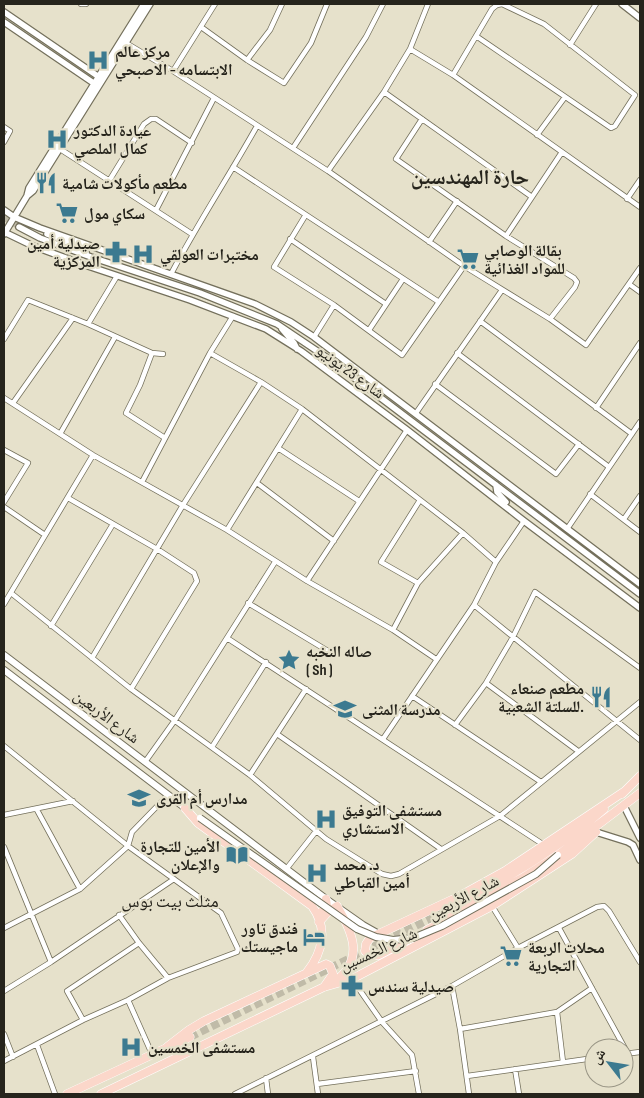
<svg xmlns="http://www.w3.org/2000/svg" width="644" height="1098" font-family="'Sofia Sans Condensed','Noto Naskh Arabic',sans-serif">
<rect width="100%" height="100%" fill="#e6e1cb"/>
<g fill="none" stroke-linecap="round" stroke-linejoin="round">
<path stroke="#c0bba8" stroke-width="5.5" stroke-dasharray="5.5 3" stroke-linecap="butt" d="M4,218L19,227"/>
<path stroke="#c0bba8" stroke-width="8" stroke-dasharray="8 4" stroke-linecap="butt" d="M190,1037L460,904"/>
<g stroke="#74705c" stroke-width="6">
<path id="minor" d="M81,4H86
M201,27L247,60L284,83L311,43L327,4
M126,43L173,71L328,171L464,266L550,319L586,345L640,268
M570,45L596,4
M410,49L453,75L640,207
M247,60L270,30L282,4
M173,71L215,4
M453,75L492,9L497,5L502,4L544,24L635,95L615,126L611,128L476,36
M384,92L532,197
M422,119L396,159L506,236L574,278L577,282L575,287L550,319
M4,127L10,131L4,142
M537,135L565,97
M293,148L366,37L383,4
M60,149L192,234
M233,167L439,302
M328,171L384,92L410,49L428,4
M109,181L144,124L151,119H156L192,143
M627,199L640,180
M156,210L214,98
M305,216L274,267L334,305L402,355L464,266
M506,236L562,152
M290,239L386,304
M429,242L457,201
M171,274C198,223 229,176 257,126
M629,284L640,292
M480,321L632,434
M88,324L117,276
M369,330L403,279
M314,337L334,305
M4,339L28,300L88,324L152,353L163,354
M152,353L140,385L126,413L165,438
M210,353L261,382L302,409L463,533L496,562
M457,353L609,467
M435,384L556,474L579,444
M4,398L93,455L227,530L307,581L393,630L436,659
M13,403L73,318
M596,408L640,343
M416,413L502,290
M60,434L115,337
M278,448L359,501
M4,450L28,463L4,502
M142,482L210,353L233,316
M257,483L334,541
M590,494L640,532
M68,498L157,549L194,573L197,581L131,689
M4,507L45,535
M624,519L640,496
M567,529L640,422
M227,530L302,409
M307,581L407,430
M418,583L381,562L420,500
M11,593L131,689L250,775L326,839L382,874L391,876L399,874L500,816L640,702
M248,603L328,651
M4,604L93,455
M474,605L640,740
M51,626L113,524
M393,630L418,583L463,533
M227,638L544,845
M92,658L183,505L261,382
M486,683L578,751
M412,696L541,782
M455,725L486,683L513,637L535,592L640,668
M277,734L441,849
M383,739L474,605L496,562L524,521
M4,746L128,846L221,913L238,949L237,952L168,978L128,1000L83,1020L4,1061
M212,747L266,662
M145,762L175,720L275,562
M250,775L306,689
M37,810L80,889
M4,815L73,801
M4,847L51,962
M287,868L317,830
M492,906L518,948
M119,915L139,943L168,978
M4,928L80,889L128,846L132,832L168,795
M559,928L628,1054
M352,979L382,1022L412,1055L419,1094
M452,986L460,1029L469,1094
M4,991L51,962L174,879
M128,1000L152,1054
M557,1012L563,1062
M83,1020L67,991L139,943
M460,1029L557,1012L592,988
M4,1034L13,1057
M37,1045L55,1094
M624,1054L640,1052
M313,1057L318,1094
M515,1069L519,1094
M467,1076L594,1058
M266,1078L268,1094
M317,1084L416,1071
M235,1094L452,986L518,948L597,907L604,906L609,911L640,962"/>
</g>
<g stroke="#74705c" stroke-width="8">
<path id="tertiary" d="M622,4L640,18
M4,12L99,77
M4,22L95,84
M27,196L29,188L144,4
M4,210L14,217L40,228L255,304L291,322L314,337L640,584
M19,227L40,238L91,257L200,293L277,324L332,361L640,594
M4,232L33,246L82,264L190,300L266,329L301,351L407,430L524,521L640,608
M4,234L27,196L33,191L150,4
M47,234L77,246L86,253
M282,329L294,343L297,349
M496,485L497,492L506,502
M624,806L640,838
M596,832L628,842L633,845L640,860"/>
</g>
<g stroke="#74705c" stroke-width="8">
<path id="secondary" d="M4,655L326,899L363,925L379,934L382,933
M4,670L188,810"/>
</g>
<g stroke="#fff" stroke-width="9">
<path id="primary" d="M622,794L640,776
M185,808L198,823L312,906C328,928 323,952 307,972
M460,904C510,876 561,847 604,809
M322,911L327,906L326,899
M319,922L328,912L337,906C353,933 365,960 334,982
M427,930L522,878L558,855L640,793
M413,937L379,955L370,956L365,951L366,944L370,938L458,897L505,871L625,791
M167,1047L189,1030L204,1021L326,964L330,966L333,974L324,987
M67,1094L190,1037
M101,1094L324,987L352,979L492,906L572,854L596,832"/>
</g>
<use href="#minor" stroke="#fff" stroke-width="4.5"/>
<use href="#tertiary" stroke="#fff" stroke-width="5.5"/>
<use href="#secondary" stroke="#fff" stroke-width="6"/>
<use href="#primary" stroke="#fbd7ca" stroke-width="8"/>
<g stroke="#74705c" stroke-width="8" stroke-linecap="butt">
<path id="secondary-bridge" d="M200,818L357,929L376,937L393,940L413,938L442,926L536,874L558,855"/>
</g>
<use href="#secondary-bridge" stroke="#fff" stroke-width="6"/>
</g>
<defs>
<g id="hospital-bare" transform="scale(1.725)"><path d="M-5-5h3v3.5h4V-5h3V5h-3V1.5h-4V5h-3Z" fill="#3c7a90" stroke="#e6e1cb" stroke-width="2.5" paint-order="stroke"/></g>
<g id="restaurant-bare" transform="scale(1.725)"><path d="M-5-6h1v4h1v-4h1v4h1v-4h1v5L-1.5 .5V6h-2V.5L-5-1ZM5-6V6H3V1.5H1.5Q1.5-4 5-6Z" fill="#3c7a90" stroke="#e6e1cb" stroke-width="2.5" paint-order="stroke"/></g>
<g id="supermarket-bare" transform="scale(1.725)"><path d="M-6-5.5h2.5l.6 2H6L4.5 2H-2.5L-4.4-4H-6ZM-1.5 3.2a1.3 1.3 0 1 0 .1 0ZM3 3.2a1.3 1.3 0 1 0 .1 0Z" fill="#3c7a90" stroke="#e6e1cb" stroke-width="2.5" paint-order="stroke"/></g>
<g id="pharmacy-bare" transform="scale(1.725)"><path d="M-2-6h4v4h4v4h-4v4h-4v-4h-4v-4h4Z" fill="#3c7a90" stroke="#e6e1cb" stroke-width="2.5" paint-order="stroke"/></g>
<g id="sight-bare" transform="scale(1.725)"><path d="M0-6L1.8-2.2L6-1.7L2.9 1.2L3.7 5.4L0 3.3L-3.7 5.4L-2.9 1.2L-6-1.7L-1.8-2.2Z" fill="#3c7a90" stroke="#e6e1cb" stroke-width="2.5" paint-order="stroke"/></g>
<g id="school-bare" transform="scale(1.725)"><path d="M0-5L7-2L0 1L-7-2ZM-4 1L0 2.5L4 1V4Q0 6-4 4Z" fill="#3c7a90" stroke="#e6e1cb" stroke-width="2.5" paint-order="stroke"/></g>
<g id="library-bare" transform="scale(1.725)"><path d="M-6-4Q-3-5.5-.7-3.5V5Q-3 3-6 4ZM6-4Q3-5.5 .7-3.5V5Q3 3 6 4Z" fill="#3c7a90" stroke="#e6e1cb" stroke-width="2.5" paint-order="stroke"/></g>
<g id="hotel-bare" transform="scale(1.725)"><path d="M-6-4.5h1.5V1H6V5H4.5V3h-9V5H-6ZM-4 0a1.8 1.8 0 1 1 3.6 0ZM.5 0V-2.5h3Q6-2.5 6 0Z" fill="#3c7a90" stroke="#e6e1cb" stroke-width="2.5" paint-order="stroke"/></g>
</defs>
<g fill-rule="evenodd">
<use href="#hospital-bare" x="98" y="60"/>
<use href="#hospital-bare" x="57" y="139"/>
<use href="#restaurant-bare" x="46" y="183"/>
<use href="#supermarket-bare" x="67" y="213"/>
<use href="#pharmacy-bare" x="116" y="252"/>
<use href="#hospital-bare" x="143" y="254"/>
<use href="#supermarket-bare" x="468" y="259"/>
<use href="#sight-bare" x="289" y="660"/>
<use href="#restaurant-bare" x="601" y="697"/>
<use href="#school-bare" x="345" y="709"/>
<use href="#school-bare" x="139" y="798"/>
<use href="#hospital-bare" x="326" y="819"/>
<use href="#library-bare" x="237" y="855"/>
<use href="#hospital-bare" x="317" y="873"/>
<use href="#hotel-bare" x="314" y="937"/>
<use href="#supermarket-bare" x="511" y="956"/>
<use href="#pharmacy-bare" x="352" y="986"/>
<use href="#hospital-bare" x="131" y="1047"/>
</g>
<g text-anchor="middle" stroke-width="4.5" stroke-linejoin="round" paint-order="stroke">
<g font-size="16" font-weight="bold" fill="#26241c" stroke="#e6e1cb" text-anchor="start">
<text x="115" y="57">مركز عالم<tspan x="115" dy="18">الابتسامه - الاصبحي</tspan></text>
<text x="74" y="136">عيادة الدكتور<tspan x="74" dy="18">كمال الملصي</tspan></text>
<text x="62" y="189">مطعم مأكولات شامية</text>
<text x="84" y="219">سكاي مول</text>
<text x="100" y="249" text-anchor="end">صيدلية أمين<tspan x="100" dy="18">المركزية</tspan></text>
<text x="484" y="256">بقالة الوصابي<tspan x="484" dy="18">للمواد الغذائية</tspan></text>
<text x="160" y="260">مختبرات العولقي</text>
<text x="306" y="657">صاله النخبه<tspan x="306" dy="18">( Sh )</tspan></text>
<text x="584" y="694" text-anchor="end">مطعم صنعاء<tspan x="584" dy="18">للسلتة الشعبية.</tspan></text>
<text x="362" y="715">مدرسة المثنى</text>
<text x="156" y="804">مدارس أم القرى</text>
<text x="342" y="816">مستشفى التوفيق<tspan x="342" dy="18">الاستشاري</tspan></text>
<text x="220" y="852" text-anchor="end">الأمين للتجارة<tspan x="220" dy="18">والإعلان</tspan></text>
<text x="334" y="870">د. محمد<tspan x="334" dy="18">أمين القباطي</tspan></text>
<text x="298" y="934" text-anchor="end">فندق تاور<tspan x="298" dy="18">ماجيستك</tspan></text>
<text x="528" y="953">محلات الربعة<tspan x="528" dy="18">التجارية</tspan></text>
<text x="368" y="992">صيدلية سندس</text>
<text x="148" y="1053">مستشفى الخمسين</text>
</g>
<g font-size="16" fill="#26241c" stroke="#e6e1cb">
<text transform="translate(351 371) rotate(36)" y="6">شارع 23 يونيو</text>
<text transform="translate(107 716) rotate(37)" y="6">شارع الأربعين</text>
<text transform="translate(463 897) rotate(-28)" y="6">شارع الأربعين</text>
<text transform="translate(378 949) rotate(-25)" y="6">شارع الخمسين</text>
</g>
<g font-size="18" fill="#26241c" stroke="#e6e1cb">
<text x="170" y="907">مثلث بيت بوس</text>
</g>
<g font-size="21" font-weight="bold" fill="#26241c" stroke="#e6e1cb">
<text x="470" y="184">حارة المهندسين</text>
</g>
</g>
<rect width="644" height="1098" fill="none" stroke="#26241c" stroke-width="10"/>
<g transform="translate(609 1063) rotate(301)"><circle r="24" fill="#e6e1cb" stroke="#999585"/>
<path d="M0-4L9 19L0 12L-9 19Z" fill="#3c7a90"/>
<text y="-8" font-size="14" font-weight="bold" text-anchor="middle" fill="#26241c">ش</text>
</g>
</svg>
